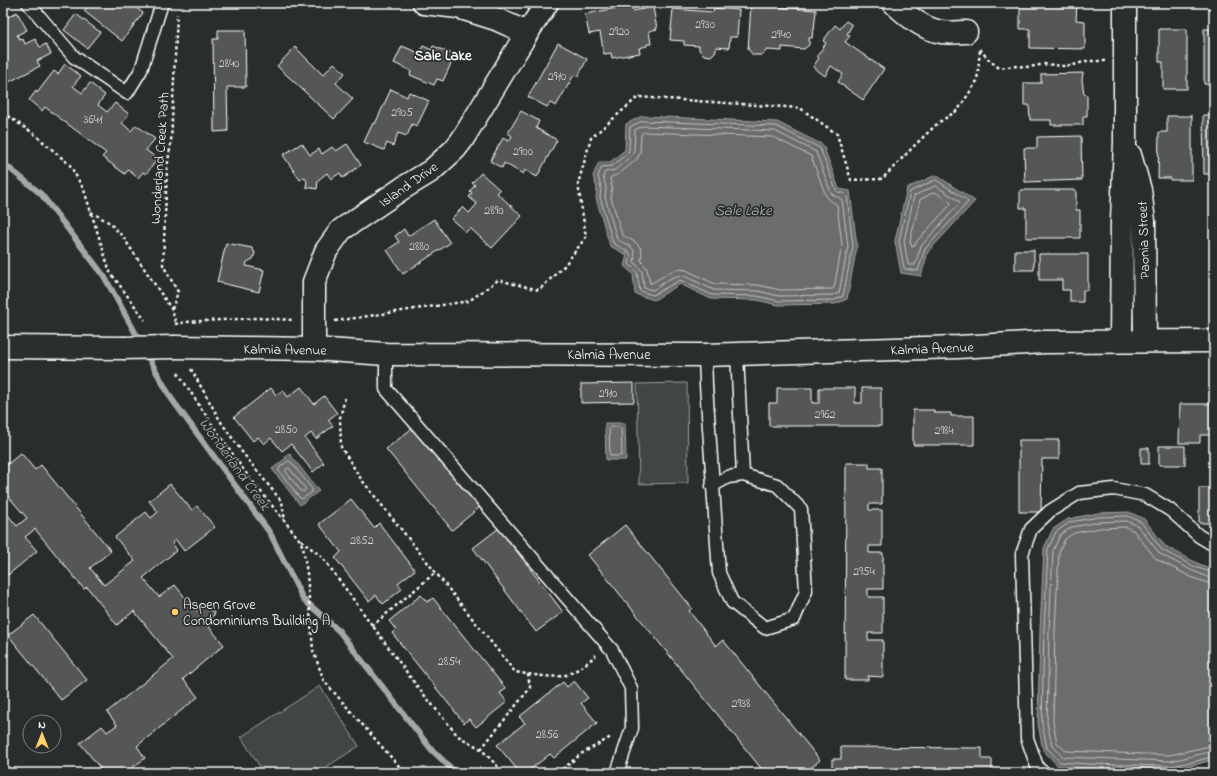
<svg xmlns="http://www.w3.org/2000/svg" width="1217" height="776" font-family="'Indie Flower',sans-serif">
<rect width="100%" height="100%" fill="#2a2d2e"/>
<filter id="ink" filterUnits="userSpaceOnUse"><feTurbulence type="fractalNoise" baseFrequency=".025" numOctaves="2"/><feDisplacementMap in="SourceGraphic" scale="8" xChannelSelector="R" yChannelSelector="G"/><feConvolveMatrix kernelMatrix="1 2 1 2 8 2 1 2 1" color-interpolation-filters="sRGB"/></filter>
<g filter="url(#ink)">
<path fill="#414445" stroke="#a0a2a2" d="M687,383L688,483L639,484L637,384Z
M320,686L359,746L317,773H264L241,737Z"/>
<path fill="#6a6c6d" stroke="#a6a7a7" d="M642,116L777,122L823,145L839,189L850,191L857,246L847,299L835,304L778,305L757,300L711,299L680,284L654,300L635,294L633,274L624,266L627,255L610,246L596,198L597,188L593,176L599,162H610L625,150L626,124Z
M936,175L975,201L928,252L921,276L901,273L895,241L907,188Z
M605,423H625L626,460H606Z
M289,453L319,491L300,505L272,469L286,458L285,456Z
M1129,512L1144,519L1165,546L1197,563L1214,570V759L1198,764L1171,770L1088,768L1058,766L1043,750L1038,724L1040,630L1044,548L1053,529L1068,519L1098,513Z"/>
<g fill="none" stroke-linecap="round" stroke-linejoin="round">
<path stroke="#c3c4c5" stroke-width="1" d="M643,121L776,126L820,148L836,190C839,194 844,192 847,196L853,246L843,296L834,300L779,301L757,296L712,295L680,280L653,295L640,291L637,272L629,264L631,256L630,253L613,243L600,197L601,187L598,176L602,167L612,166L628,153L629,150L630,127Z
M644,126L775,131L816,152L831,193C834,197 840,197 842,200L848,246L839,293L833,295L779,296L758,291L714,290L684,276C673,273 662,285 653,290L644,288L642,271L634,262C637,245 629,247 617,239L605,197L606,187L603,176L605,172L615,170L632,155L634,150L635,130Z
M645,132L773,137L811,156L826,196L830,200L837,205L842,245L834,288L832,289L780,290L758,285L715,284L686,270L680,269L672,271L652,283H650L647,269L641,260L642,253L640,247L635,242L622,235L611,197L612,187L610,179L611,177L619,174L637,159L640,153L641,135Z
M936,180L967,200L968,202L925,249L918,271L905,269L904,268L899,241L910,192Z
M936,186L959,201L960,203L921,246L915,265H909L908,264L904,241L914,196Z
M935,192L950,202L951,204L917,241L914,246L912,247L910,241L920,200Z
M611,427H619L621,428L622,454L621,456H612L610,455L609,429Z
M289,461L291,462L312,489V492L302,499L300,498L279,471V468Z
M289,468L305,488V490L303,492L301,491L286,472V470Z
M1214,573L1195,567L1162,550L1141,522L1128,516L1099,517L1070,522L1056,532L1048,549L1044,630L1042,723L1047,748L1060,762L1088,764L1171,766L1197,761L1214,756
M1214,578H1210L1193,571L1160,554L1138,526L1127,521L1099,522L1072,527L1060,535L1053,551L1049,630L1047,723L1052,745L1063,757L1171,761L1214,751
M1214,584L1208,583L1191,577L1156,559L1134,531L1126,527L1100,528L1074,533L1065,539L1059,552L1055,630L1053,722L1057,743L1066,751L1170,755L1214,745"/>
<path stroke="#a6a7a7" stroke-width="6" d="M3,163L41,194L104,276L141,343
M146,353L171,398L270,533L303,599L339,631L431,749L456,773"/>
</g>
<path fill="#555758" stroke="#fff" d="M90,3H130L143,13L122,41L84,11Z
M1020,3H1077L1076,20L1085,21V49L1030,48V29H1020Z
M632,5L633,11L653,7L657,29L649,31L651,44H647V46L639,48L640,53L612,58L611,53L604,54L600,32L589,34L585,14Z
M751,5L816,10L814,30L813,29L812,38H809V45L804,49L782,47V51L767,50L762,55H753L748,49Z
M714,8L739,10L737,37H730L729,48L716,47V51L711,56L704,55L699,50V46L684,45V41L670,40L673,9L713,12Z
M3,9L8,17L17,12L27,30L17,35L20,40L23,39L25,44L35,39L40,47L46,44L51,54L37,61L40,66L7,83L3,76Z
M76,14L100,32L87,48L64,30Z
M846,21L852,25L847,34L850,36L845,42L884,69L863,100L838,82L843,74L831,66L825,76L813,67L819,58L817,56L826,43L823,41L835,25L840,29Z
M1159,29H1187V89H1163V62H1159Z
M1204,29H1214V85L1204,84Z
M218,30H245L246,87H227L228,131L214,132L213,39H218Z
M558,43L587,59L578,77L574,75L556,106L550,103L547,107L528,97Z
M402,46L419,53L423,46L432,50L433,46L455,55L443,81L437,79L434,85L410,75L411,71L394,63Z
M295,47L323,75L334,63L345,73L336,83L353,99L334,119L277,66Z
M65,64L81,76L73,86L82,93L90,83L105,95L98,105L107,112L115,103L129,114L122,123L131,131L136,125L155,139L146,150L155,157L153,159L156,161L146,174L143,172L138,178L128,170L125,174L102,157L106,153L45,107L42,111L29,100L36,91L37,93L54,71L58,74Z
M1083,73L1082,80L1084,94L1087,95V116H1083V125H1051V120H1030L1029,105H1024V83H1041V74Z
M391,89L407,97L409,92L429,101L417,126L412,124L407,136L398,133L393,146L387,143L384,150L364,142L373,123L375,124Z
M521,111L539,121L536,128L557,140L537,177L525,170L523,174L504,163L502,168L490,161L503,138L509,141L512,136L508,133Z
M1203,115H1214V174H1204Z
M1167,116H1192V180H1170L1171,178H1158L1159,132H1167Z
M1081,136L1082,180L1025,182L1024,148H1037V137Z
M302,143L310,155L319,149L322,154L332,147L336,151L347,144L361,165L343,178L340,173L331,179L327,173L318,180L317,189L306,187L307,181L304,177L300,180L283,155Z
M481,173L500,190L497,193L522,216L492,248L470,228L466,232L451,219L463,207L469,213L477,204L469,197L472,193L470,191L475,185L472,183Z
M1020,190H1076V210H1080V238H1026V208H1020Z
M434,219L450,243L403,274L387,250L399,242L395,236L404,229L408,236Z
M226,243L252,248L255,253L253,259L247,262L246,266L264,270L259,292L217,282Z
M1015,250H1034V270H1015Z
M1039,254H1088V290H1083V302H1070V290H1062V280H1039Z
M634,383V402L581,403V384Z
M301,387L314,404L324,396L337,413L328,420L333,426L316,439L311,433L305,438L324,463L313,472L291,444L282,451L271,438L264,444L258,437L253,441L234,417L271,388L276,395L283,390L288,397Z
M777,388H812V403H819V388H855V403H862V388H881V426H769V403H777Z
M1180,404H1211V435H1200V443H1179Z
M913,410H934V413H951V416H974V445H913Z
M415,426L480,507L452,530L386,449Z
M1019,440H1059V459H1042L1041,512H1019Z
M1159,446H1185V465H1159Z
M1141,448H1149V464H1141Z
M21,453L35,470L41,465L111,551L90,568L104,585L135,561L115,537L146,512L151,518L158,512L149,501L170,484L192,510L197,506L215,527L184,551L176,540L172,543L177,550L143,578L159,597L175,585L196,611L207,603L215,614L205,622L224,645L183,679L198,697L137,746L145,758L126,773H104L80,743L102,726L107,732L117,725L107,712L173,659L134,611L117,625L87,587L84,589L35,529L25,537L37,551L8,575L3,570V518L7,514L17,526L27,518L8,496L3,500V468Z
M846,463H869V468H882V504H869V510H882V546H869V553H883V589H868V597H883V633H868V640H883V677L868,676V680H845Z
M1199,488H1214V523H1199Z
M351,499L374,528L379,523L415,570L398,583L402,589L383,604L376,595L369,601L335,558L341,552L319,524Z
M625,525L692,608L689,611L716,646L723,640L820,760L805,773H765L588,555Z
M499,528L563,612L536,632L473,548Z
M421,595L427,602L433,598L506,689L500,693L507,702L476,727L469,719L464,723L392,633L396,630L389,621Z
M34,615L87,680L61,700L8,635Z
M574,681L588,698L581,703L597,723L554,758L550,754L526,773H520L497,745L525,723L519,717L563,682L567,687Z
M841,747L982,748V759H992V773H832V759H841Z"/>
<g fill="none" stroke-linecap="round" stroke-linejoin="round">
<g stroke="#fff" stroke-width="15">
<path id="service" d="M28,3L74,57L127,93L141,70L162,3
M386,354V389L612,650L631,688L632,728L617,773
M737,354L743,475
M705,355L706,385L719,573L732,602L765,628L794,619L806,591L801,509L777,485L743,475L728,477L712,486
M1045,773L1038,769L1027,738L1022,554L1031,529L1050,511L1079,493L1114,489L1145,495L1170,510L1199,536L1214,545"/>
</g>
<g stroke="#fff" stroke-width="25">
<path id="minor" d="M424,3L458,7L496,19L527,33
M894,3C906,15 924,29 941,32C949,33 958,32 966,32
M1130,155L1140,190L1144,221L1145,341
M1121,341L1122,221L1125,141V3
M3,347L123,348
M175,347L314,349L386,354L705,355L958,347L1044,342L1214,341
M314,349V282L326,251L341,230L403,188L431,171L455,149L462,140L527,33L547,3"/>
</g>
<path stroke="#fff" stroke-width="2.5" stroke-dasharray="3 3" stroke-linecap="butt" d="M980,49L987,58L999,68L1015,66L1029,67L1045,64L1063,66L1074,65L1087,61H1105
M3,113L33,133L70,165L84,190L110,272L145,320
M91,212L110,223L123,237L172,310L176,324
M172,309L178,292L163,265L167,168L171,143L177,14
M335,321L469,301L498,280L539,290L564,266L586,237L578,184L591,138L638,97L800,108L837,134L851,180L882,179L916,144L938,123L958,110L977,81L980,50
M175,324L186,322L257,318L294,320
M191,369L221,422L242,452L282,502L285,521
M178,373L203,411L245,472L299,539L303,547L307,573L313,650L324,681L405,773
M345,398L340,418L341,447L361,479L515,672C527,674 551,678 562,676C575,673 586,664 596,655
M301,540L323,558L416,685L458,736L481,749L504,773
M372,626L436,572
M481,749L530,688L528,674
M558,773L581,754L611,737"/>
<use href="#service" stroke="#2a2d2e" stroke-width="12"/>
<use href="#minor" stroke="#2a2d2e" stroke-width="22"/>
<g stroke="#fff" stroke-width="25" stroke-linecap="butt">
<path id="minor-bridge" d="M123,348L175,347"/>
</g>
<use href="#minor-bridge" stroke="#2a2d2e" stroke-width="22"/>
</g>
</g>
<circle fill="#ffd166" stroke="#2a2d2e" stroke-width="1.5" cx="175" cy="612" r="4"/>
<g text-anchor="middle" stroke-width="3.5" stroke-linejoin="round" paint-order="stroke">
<g font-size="12" fill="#d4d5d5">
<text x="705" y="28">2930</text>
<text x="619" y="35">2920</text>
<text x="781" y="38">2940</text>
<text x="229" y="67">2840</text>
<text x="557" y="80">2910</text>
<text x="402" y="116">2905</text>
<text x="93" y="123">3641</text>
<text x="523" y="155">2900</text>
<text x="494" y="214">2890</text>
<text x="419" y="250">2880</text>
<text x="608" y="397">2910</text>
<text x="825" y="418">2962</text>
<text x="286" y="433">2850</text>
<text x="944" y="434">2984</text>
<text x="362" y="544">2852</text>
<text x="864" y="575">2954</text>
<text x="449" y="665">2854</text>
<text x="741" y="707">2938</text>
<text x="547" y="738">2856</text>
</g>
<g font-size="14" fill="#fff" stroke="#2a2d2e">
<text transform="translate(159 158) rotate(-86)" y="5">Wonderland Creek Path</text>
<text transform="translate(408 184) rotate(-35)" y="5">Island Drive</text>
<text transform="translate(1143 240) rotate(-92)" y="5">Paonia Street</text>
<text transform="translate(932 348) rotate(-2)" y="5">Kalmia Avenue</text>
<text transform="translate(285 349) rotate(1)" y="5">Kalmia Avenue</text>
<text x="609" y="359">Kalmia Avenue</text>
</g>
<g font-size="14" fill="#fff" stroke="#2a2d2e" text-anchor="start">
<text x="183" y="609">Aspen Grove<tspan x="183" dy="16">Condominiums Building A</tspan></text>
</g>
<g font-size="15" font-weight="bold" fill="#fff" stroke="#2a2d2e">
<text x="443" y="60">Sale Lake</text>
</g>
<g font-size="15" font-style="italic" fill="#b4b6b6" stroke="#2a2d2e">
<text x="743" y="215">Sale Lake</text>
<text transform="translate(235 464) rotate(54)" y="5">Wonderland Creek</text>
</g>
</g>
<rect width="1217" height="776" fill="none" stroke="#2a2d2e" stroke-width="16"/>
<rect x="8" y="8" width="1201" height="760" fill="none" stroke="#fff" stroke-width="1.5" filter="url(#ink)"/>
<g transform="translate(42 734)"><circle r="19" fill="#2a2d2e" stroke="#7f8182"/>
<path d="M0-3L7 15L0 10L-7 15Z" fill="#ffd166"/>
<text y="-6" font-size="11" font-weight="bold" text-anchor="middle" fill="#ffffff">N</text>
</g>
</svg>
